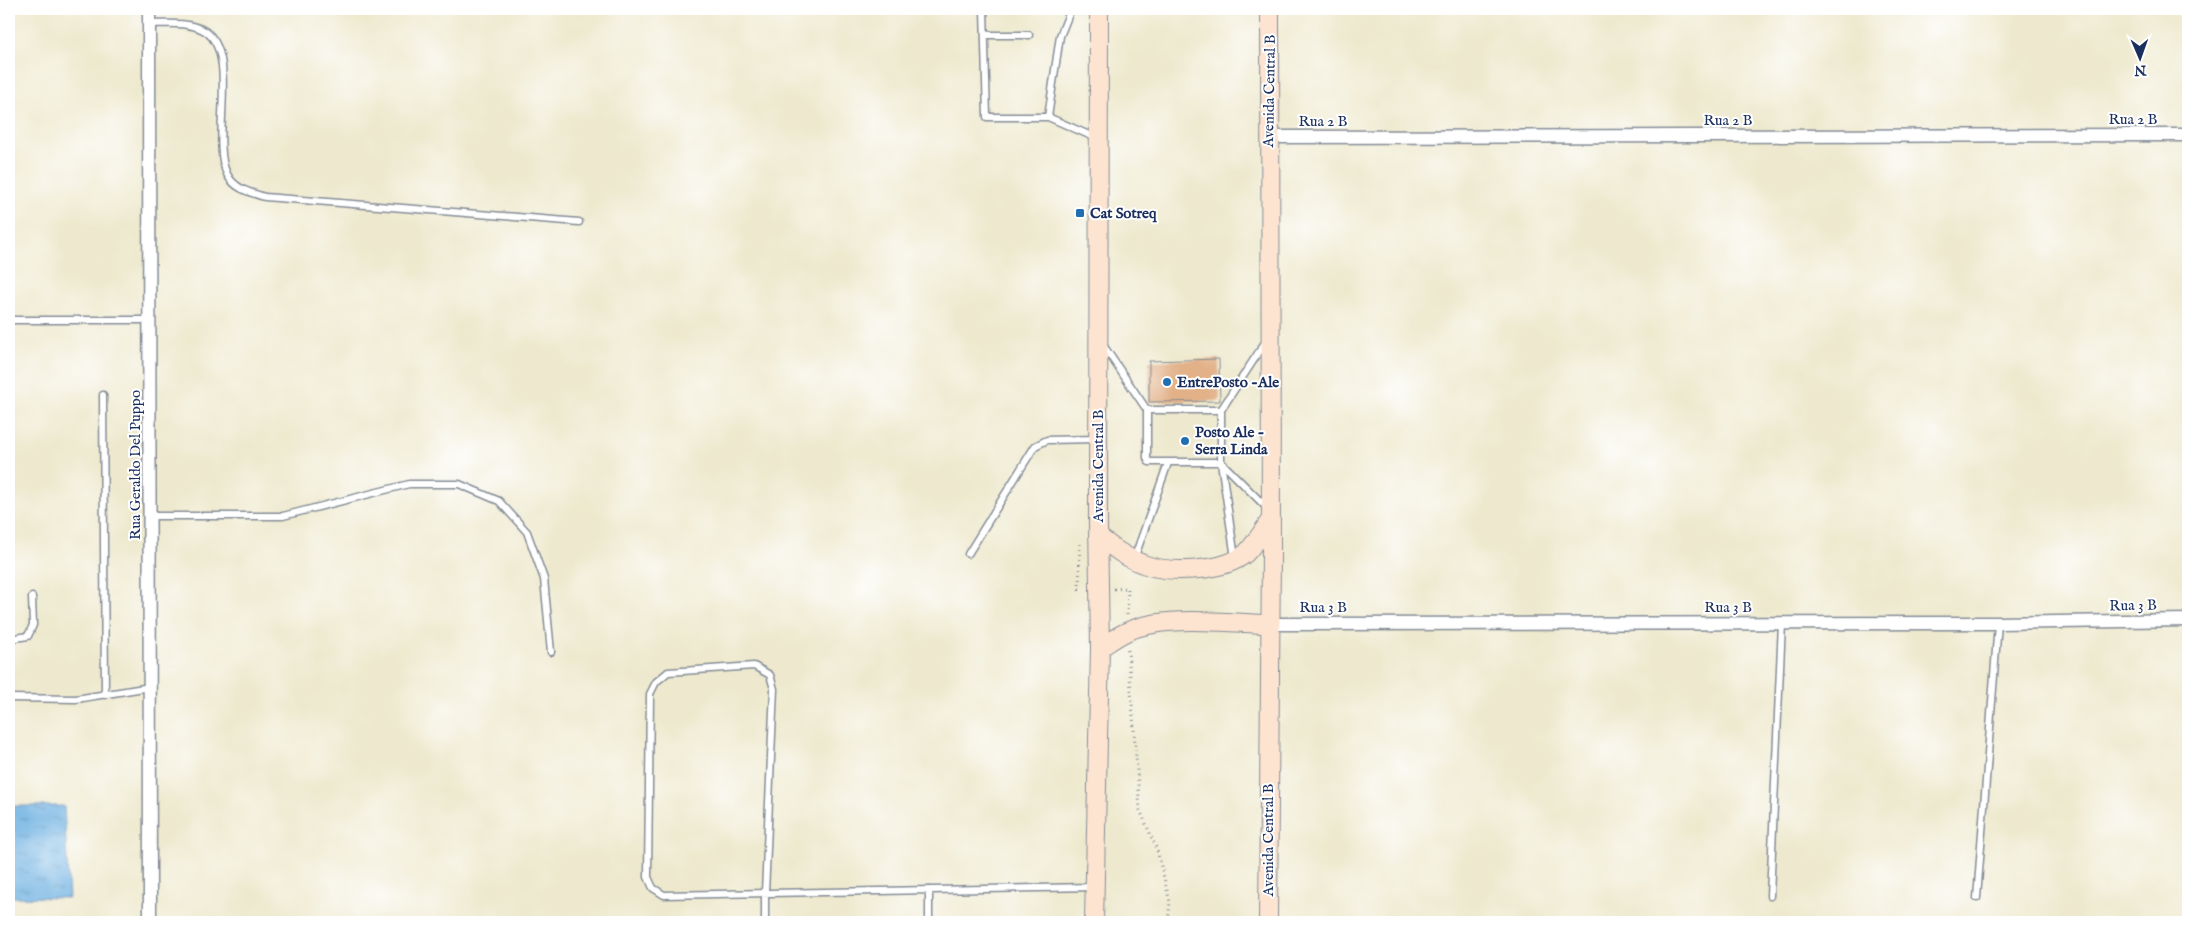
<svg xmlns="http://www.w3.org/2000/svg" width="2197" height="931" font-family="'IM FELL English',serif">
<defs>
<pattern id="water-ripples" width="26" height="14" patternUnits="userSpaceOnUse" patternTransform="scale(1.25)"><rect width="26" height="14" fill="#6aafe0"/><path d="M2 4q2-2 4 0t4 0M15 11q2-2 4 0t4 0" fill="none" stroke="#568fb9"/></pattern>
</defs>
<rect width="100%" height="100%" fill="#fff"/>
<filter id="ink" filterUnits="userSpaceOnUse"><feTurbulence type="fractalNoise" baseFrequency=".02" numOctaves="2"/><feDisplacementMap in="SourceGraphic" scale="10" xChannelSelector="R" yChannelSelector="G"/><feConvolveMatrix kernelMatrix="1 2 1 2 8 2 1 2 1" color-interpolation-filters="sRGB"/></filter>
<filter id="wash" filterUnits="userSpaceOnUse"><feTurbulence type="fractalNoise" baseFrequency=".0096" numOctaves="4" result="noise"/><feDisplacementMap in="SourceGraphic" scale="20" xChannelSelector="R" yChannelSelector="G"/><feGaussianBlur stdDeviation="1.12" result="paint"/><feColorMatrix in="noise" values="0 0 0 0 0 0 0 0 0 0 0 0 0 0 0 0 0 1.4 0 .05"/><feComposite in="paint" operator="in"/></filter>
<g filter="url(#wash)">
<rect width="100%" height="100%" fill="#eee9ce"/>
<path fill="url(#water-ripples)" stroke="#426f9f" d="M9,806H64L69,898L9,897Z"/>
<g id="blocks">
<path fill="#e2b188" d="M1219,359L1220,401L1149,402V361Z"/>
</g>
</g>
<g filter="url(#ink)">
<use href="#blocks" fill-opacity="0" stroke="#848c96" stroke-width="1"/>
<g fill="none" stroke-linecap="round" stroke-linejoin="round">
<g stroke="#848c96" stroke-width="9">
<path id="lane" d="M984,9L987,117H1048
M1071,9L1060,36L1048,117L1096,138
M149,24C166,24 189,21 205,31C240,54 210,140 227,174C234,189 251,193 265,197L579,222
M985,35H1029
M9,320H150
M1103,345L1147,410H1221L1266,341
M103,395L105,695
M1147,410V458L1149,462H1221L1268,509
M1221,410V462L1235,558
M151,516H283L409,484H459L499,501L527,532L544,579L551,652
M968,554L1035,446L1047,440L1097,439
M1134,559L1168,463
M9,639L28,636L33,625L32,597
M9,698L76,699L150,687
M929,890V922
M1770,896L1782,623
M1977,898L1998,623
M765,922V893L774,689L770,675L754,666L668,672L656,682L650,694L648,877L653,888L664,895C807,892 951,890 1094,887"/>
</g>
<g stroke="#848c96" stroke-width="15">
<path id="street" d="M149,9L150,922
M1268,137L2188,135
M1269,624L1998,623L2188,620"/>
</g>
<g stroke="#848c96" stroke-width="20">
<path id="secondary" d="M1098,536C1112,547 1126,558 1143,564C1169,574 1225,572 1246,553C1255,544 1262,532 1269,522
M1100,648C1108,643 1117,636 1126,632C1163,614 1228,623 1269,624
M1094,922L1100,648L1098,522L1099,9
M1268,922L1271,553L1270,9"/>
</g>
<path stroke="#848c96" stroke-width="3" stroke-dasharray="1 4" stroke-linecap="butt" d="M1080,544L1079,589H1083
M1114,589L1128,588L1127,616
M1128,650L1140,810L1157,850L1170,902L1168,922"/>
<use href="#lane" stroke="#fff" stroke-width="6"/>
<use href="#street" stroke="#fff" stroke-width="12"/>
<use href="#secondary" stroke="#fde4d1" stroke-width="18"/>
</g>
</g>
<g fill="#1f6fb2" stroke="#fff" stroke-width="2">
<rect x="1075" y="208" width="10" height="10" rx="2.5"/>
<circle cx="1167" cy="382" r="5"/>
<circle cx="1185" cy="441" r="5"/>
</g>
<g text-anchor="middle" stroke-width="4" stroke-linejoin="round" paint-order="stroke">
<g font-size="15" fill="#1b2f5e" stroke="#fff">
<text transform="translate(1269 91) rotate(-89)" y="5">Avenida Central B</text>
<text x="2133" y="124">Rua 2 B</text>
<text x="1728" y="125">Rua 2 B</text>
<text x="1323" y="126">Rua 2 B</text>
<text transform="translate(135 465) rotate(-90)" y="5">Rua Geraldo Del Puppo</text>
<text transform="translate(1098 466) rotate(-90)" y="5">Avenida Central B</text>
<text transform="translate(2133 605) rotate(-1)" y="5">Rua 3 B</text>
<text x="1323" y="612">Rua 3 B</text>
<text x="1728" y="612">Rua 3 B</text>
<text transform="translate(1268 840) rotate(-90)" y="5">Avenida Central B</text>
</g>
<g font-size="15" font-weight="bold" fill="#1b2f5e" stroke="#fff" text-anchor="start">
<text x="1090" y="218">Cat Sotreq</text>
<text x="1177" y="387">EntrePosto -Ale</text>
<text x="1195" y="437">Posto Ale -<tspan x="1195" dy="17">Serra Linda</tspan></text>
</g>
</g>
<rect width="2197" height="931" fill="none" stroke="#fff" stroke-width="30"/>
<g transform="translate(2140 58) rotate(178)" stroke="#ffffff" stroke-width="4" paint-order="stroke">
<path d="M0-4L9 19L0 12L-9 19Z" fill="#1b2f5e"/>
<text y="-8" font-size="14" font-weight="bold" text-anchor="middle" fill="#1b2f5e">N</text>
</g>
</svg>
